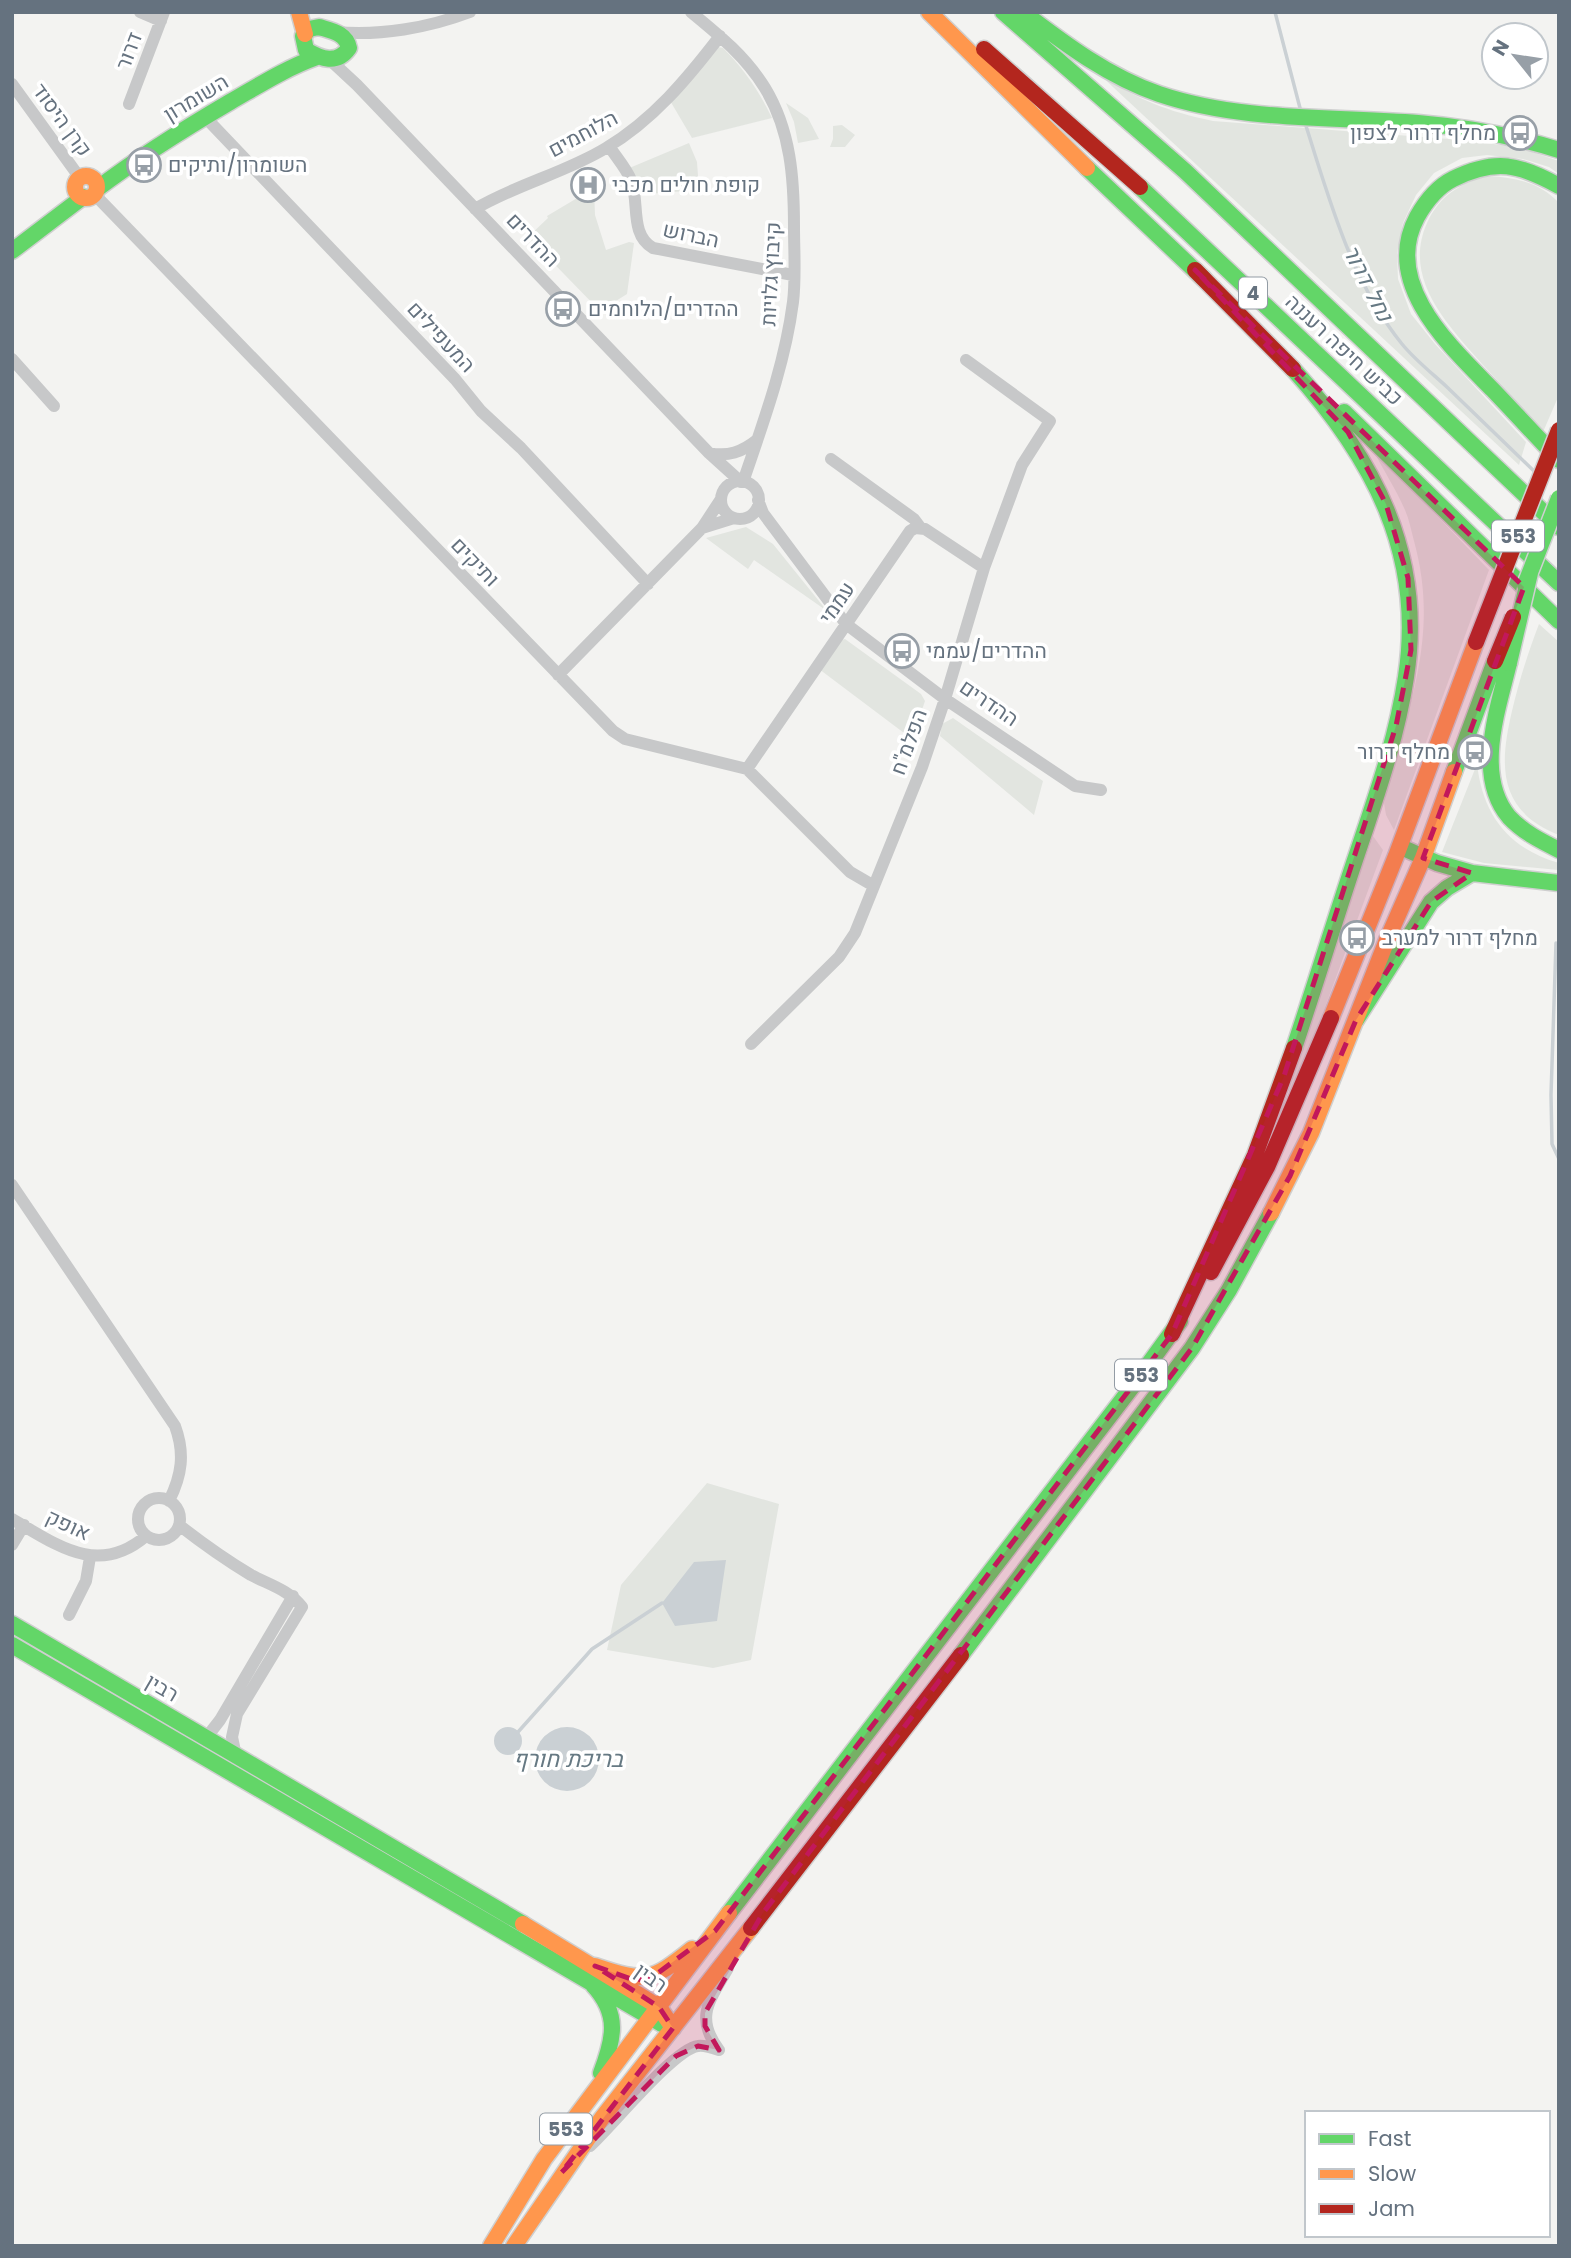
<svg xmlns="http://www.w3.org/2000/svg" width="1571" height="2258" font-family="Poppins,Heebo,sans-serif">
<rect width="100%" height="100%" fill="#f3f3f1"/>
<path fill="#e2e5e0" d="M718,47L723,48C744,69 759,91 772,118L692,138L669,99Z
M1099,74C1139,100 1166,111 1213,121L1462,140L1517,147L1559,161V174L1549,167L1523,159L1487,155L1462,158L1434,173L1416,195L1403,223L1397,253L1398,279L1411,314L1435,344L1526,442L1519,465Z
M786,103L808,118L819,139L798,143L794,122Z
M842,125L855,135L845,147H830L833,139V126Z
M689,143L697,162L699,190L634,195L627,169Z
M1489,176C1516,178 1540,182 1559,203V395L1543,432C1523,409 1503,386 1482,364C1448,325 1402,279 1427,223C1439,196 1461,182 1489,176Z
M594,188L595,215L606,250L629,242L634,243L627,294L600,311L528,237L548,218L547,216Z
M1372,448L1489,570L1394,830L1386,815L1384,803C1406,709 1441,639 1414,541C1411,530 1409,519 1405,510C1396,489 1382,468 1372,448Z
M746,527L773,544L827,611L754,560L748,569L706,538Z
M1539,624L1559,642V835C1498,811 1499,766 1512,711C1519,681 1528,653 1539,624Z
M845,639L921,694L925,701L912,739L819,669L841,640Z
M953,718L1043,781L1034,815L940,736L942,724Z
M1477,764C1483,815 1508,848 1559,863V870L1484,863L1442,852Z
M1373,836L1383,850L1293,1094L1285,1089Z
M707,1483L779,1504L751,1660L713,1668L607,1650L621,1585Z"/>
<path fill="#cad0d4" d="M726,1560L717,1621L675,1626L662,1603L694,1562Z
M535 1759a32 32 0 1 1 64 0a32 32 0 1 1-64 0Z
M494 1741a14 14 0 1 1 28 0a14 14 0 1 1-28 0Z"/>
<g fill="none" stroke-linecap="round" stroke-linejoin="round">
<path stroke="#cad0d4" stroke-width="3.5" d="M1275,12L1300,108
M1306,126C1330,201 1351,281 1402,344C1415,360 1433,374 1448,388C1477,416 1507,445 1536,473
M1556,943L1551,1095L1552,1144L1559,1159
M518,1732L592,1649L662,1603"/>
<g stroke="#cfcfcf" stroke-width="19">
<path id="fast" d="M1003,12L1185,171L1559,527
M1023,12C1065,44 1109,77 1159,94C1242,122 1332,116 1418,123C1466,127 1513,136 1559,150
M319,27C332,31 346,33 349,48C337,65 321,59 306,50L303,36L309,29Z
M1087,168L1204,279
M1559,186C1519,164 1496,158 1453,179C1437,187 1426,201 1417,217C1381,284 1451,347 1493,390C1515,413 1537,437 1559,460
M1140,187L1559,583
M97,189C139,157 184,129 230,102C258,86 286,68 317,57
M12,251L83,197
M1293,369C1373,458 1425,554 1406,677C1397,737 1377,794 1358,851C1336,916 1316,983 1294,1048
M1344,412L1559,621
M1509,663C1498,709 1474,775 1509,817C1523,832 1541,841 1559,850
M1454,772L1495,661
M1401,847L1437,863L1472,873L1559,883
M1356,1020L1431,902L1447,888L1472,873
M12,1624L523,1924
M12,1645L662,2024
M961,1655L1192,1348L1229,1290L1271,1213
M729,1913L1132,1387L1180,1321
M593,1985C620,2014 614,2039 601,2073"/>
</g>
<g stroke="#cfcfcf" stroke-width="19">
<path id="slow" d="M299,12L305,34
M929,12L1087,168
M75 187a11 11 0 1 1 22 0a11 11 0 1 1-22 0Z
M1331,1018L1396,856L1476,642
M1271,1213L1311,1133L1387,940L1423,858L1454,772
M523,1924L659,2007L673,2028
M595,1966C645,1983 651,1982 692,1949
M491,2246L544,2159L729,1913
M514,2246L602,2118L751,1928"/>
</g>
<g stroke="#cfcfcf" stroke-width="19">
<path id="jam" d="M984,49L1140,187
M1195,270L1293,369
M1211,1272L1267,1167L1331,1018
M1172,1334L1255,1155L1294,1048
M751,1928L961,1655"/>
</g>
<path stroke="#c7c8c9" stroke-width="12" d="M140,12L161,21
M691,12C719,35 746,57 765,88C791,131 794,179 794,227C794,252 796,278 793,302C785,364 763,423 743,482
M336,32C380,36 428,28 470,12
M329,59L357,85L709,453L741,482
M12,84L80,178
M129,104L164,12
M205,117L455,379L481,411L521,448L648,584
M609,146C616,157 626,168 631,180C640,202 629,234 653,248L793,275
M92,196L98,198L613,731L625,739L747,769L850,872L874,886
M475,209C517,184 565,173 606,148C653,120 687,79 720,36
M12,359L54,406
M709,453C728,457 742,452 757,440
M831,459L914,519L920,527
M721 500a19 19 0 1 1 38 0a19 19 0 1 1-38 0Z
M758,500L763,513L846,624L945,699L1075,786L1101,790
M702,528L734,518
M558,675L702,528L721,499
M747,769L910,531L915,528L925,529L984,568
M751,1044L839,957L855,933L922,767L945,699L984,568L1022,465L1050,421L966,360
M12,1185L175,1426C185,1453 182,1475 169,1501
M138 1519a21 21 0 1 1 42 0a21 21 0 1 1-42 0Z
M12,1519C57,1545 98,1577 146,1536
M179,1525C202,1543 226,1560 251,1575C270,1585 289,1590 302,1607L237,1714L232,1737L236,1756
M12,1545L24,1525
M69,1615L86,1581L90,1557
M206,1738L220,1720L293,1596
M719,2050C694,2017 710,2000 728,1968
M590,2146C612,2126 674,2049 698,2046C704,2045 713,2048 719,2050"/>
<use href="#fast" stroke="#63d668" stroke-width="16"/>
<use href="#slow" stroke="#ff974d" stroke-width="16"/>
<use href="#jam" stroke="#b3261e" stroke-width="16"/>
<g stroke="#d0d0d1" stroke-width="19" stroke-linecap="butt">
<path id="fast-bridge" d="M1525,585L1559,498
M1509,663L1530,573"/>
</g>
<g stroke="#d0d0d1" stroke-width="19" stroke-linecap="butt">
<path id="jam-bridge" d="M1476,642L1559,430
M1495,661L1513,617"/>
</g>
<use href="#fast-bridge" stroke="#63d668" stroke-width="16"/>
<use href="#jam-bridge" stroke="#b3261e" stroke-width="16"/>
</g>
<path fill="#c2185b" fill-opacity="0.2" stroke="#c2185b" stroke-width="5" stroke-dasharray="14 9" stroke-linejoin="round" d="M1195,270L1524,587L1423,858L1472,873L1431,902L1356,1020L1290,1176L1192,1348L763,1913L705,2013V2026L719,2050L698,2046L676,2056L561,2173L673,2028L659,2007L595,1966L634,1980L651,1978L715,1931L1172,1334L1284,1076L1396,726L1411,650L1408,578L1386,504L1348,432Z"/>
<defs>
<g id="bus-ring" transform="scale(1.75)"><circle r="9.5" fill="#fff" stroke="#979fa7" stroke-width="1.5"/><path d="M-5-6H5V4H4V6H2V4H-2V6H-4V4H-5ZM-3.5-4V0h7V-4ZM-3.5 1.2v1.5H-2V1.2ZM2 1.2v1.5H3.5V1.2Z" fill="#979fa7"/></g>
<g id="hospital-ring" transform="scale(1.75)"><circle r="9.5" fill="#fff" stroke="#979fa7" stroke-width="1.5"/><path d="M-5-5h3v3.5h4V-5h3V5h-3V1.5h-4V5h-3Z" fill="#979fa7"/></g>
</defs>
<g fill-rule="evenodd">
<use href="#bus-ring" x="1520" y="133"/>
<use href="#bus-ring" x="144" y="165"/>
<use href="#hospital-ring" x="588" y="185"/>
<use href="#bus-ring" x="563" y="309"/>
<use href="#bus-ring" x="902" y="651"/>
<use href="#bus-ring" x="1475" y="752"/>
<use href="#bus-ring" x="1357" y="938"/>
</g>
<g text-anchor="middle" stroke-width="7" stroke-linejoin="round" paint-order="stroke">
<g fill="#fff" stroke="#939ca5" stroke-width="2">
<rect x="1239" y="277.5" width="28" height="31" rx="5"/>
<rect x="1492" y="520.5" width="52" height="31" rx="5"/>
<rect x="1115" y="1359.5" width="52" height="31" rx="5"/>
<rect x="540" y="2113.5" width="52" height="31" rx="5"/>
</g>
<g font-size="19" font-weight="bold" fill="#65727f">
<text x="1253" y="300">4</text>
<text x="1518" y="543">553</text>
<text x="1141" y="1382">553</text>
<text x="566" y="2136">553</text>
</g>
<g font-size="21" fill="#65727f" stroke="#fff">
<text transform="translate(129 51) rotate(-69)" y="7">דרור</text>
<text transform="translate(196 98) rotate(-31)" y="7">השומרון</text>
<text transform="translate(62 120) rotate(54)" y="7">קרן היסוד</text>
<text transform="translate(583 134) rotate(-28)" y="7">הלוחמים</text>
<text transform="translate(691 235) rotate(12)" y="7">הברוש</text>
<text transform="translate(533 240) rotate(46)" y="7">ההדרים</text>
<text transform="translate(771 274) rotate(-87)" y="7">קיבוץ גלויות</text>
<text transform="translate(441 337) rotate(47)" y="7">המעפילים</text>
<text transform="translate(1344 350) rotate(43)" y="7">כביש חיפה רעננה</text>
<text transform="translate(475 562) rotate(46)" y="7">ותיקים</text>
<text transform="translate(837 603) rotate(-56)" y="7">עממי</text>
<text transform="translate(989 703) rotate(34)" y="7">ההדרים</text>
<text transform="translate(909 742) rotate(-70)" y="7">הפלמ"ח</text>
<text transform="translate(68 1525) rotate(25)" y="7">אופק</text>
<text transform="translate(162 1688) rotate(30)" y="7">רבין</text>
<text transform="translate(651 1978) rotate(35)" y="7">רבין</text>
</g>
<g font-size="21" fill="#65727f" stroke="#fff" text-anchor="start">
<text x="1496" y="140" text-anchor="end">מחלף דרור לצפון</text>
<text x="168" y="172">השומרון/ותיקים</text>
<text x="612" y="192">קופת חולים מכבי</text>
<text x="588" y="316">ההדרים/הלוחמים</text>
<text x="926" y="658">ההדרים/עממי</text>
<text x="1450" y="759" text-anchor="end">מחלף דרור</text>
<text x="1382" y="945">מחלף דרור למערב</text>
</g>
<g font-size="23" font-style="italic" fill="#667983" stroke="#fff">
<text transform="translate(1368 283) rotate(63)" y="8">נחל דרור</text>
<text x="568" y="1767">בריכת חורף</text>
</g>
</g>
<rect width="1571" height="2258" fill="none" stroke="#65727f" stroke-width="28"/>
<rect x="1305" y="2111" width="245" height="126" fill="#ffffff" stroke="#c1c7cc" stroke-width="2"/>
<rect x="1319" y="2134" width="35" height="10" fill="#63d668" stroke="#c1c7cc" stroke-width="2"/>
<text x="1368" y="2146" font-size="21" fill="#65727f">Fast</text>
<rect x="1319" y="2169" width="35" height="10" fill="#ff974d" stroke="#c1c7cc" stroke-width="2"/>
<text x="1368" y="2181" font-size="21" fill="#65727f">Slow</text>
<rect x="1319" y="2204" width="35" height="10" fill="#b3261e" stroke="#c1c7cc" stroke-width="2"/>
<text x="1368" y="2216" font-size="21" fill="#65727f">Jam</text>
<g transform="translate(1515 56) rotate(300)"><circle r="33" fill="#ffffff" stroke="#c1c7cc" stroke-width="2"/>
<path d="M0-5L12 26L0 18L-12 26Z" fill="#979fa7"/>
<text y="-10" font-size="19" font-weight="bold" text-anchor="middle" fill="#65727f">N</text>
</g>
</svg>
